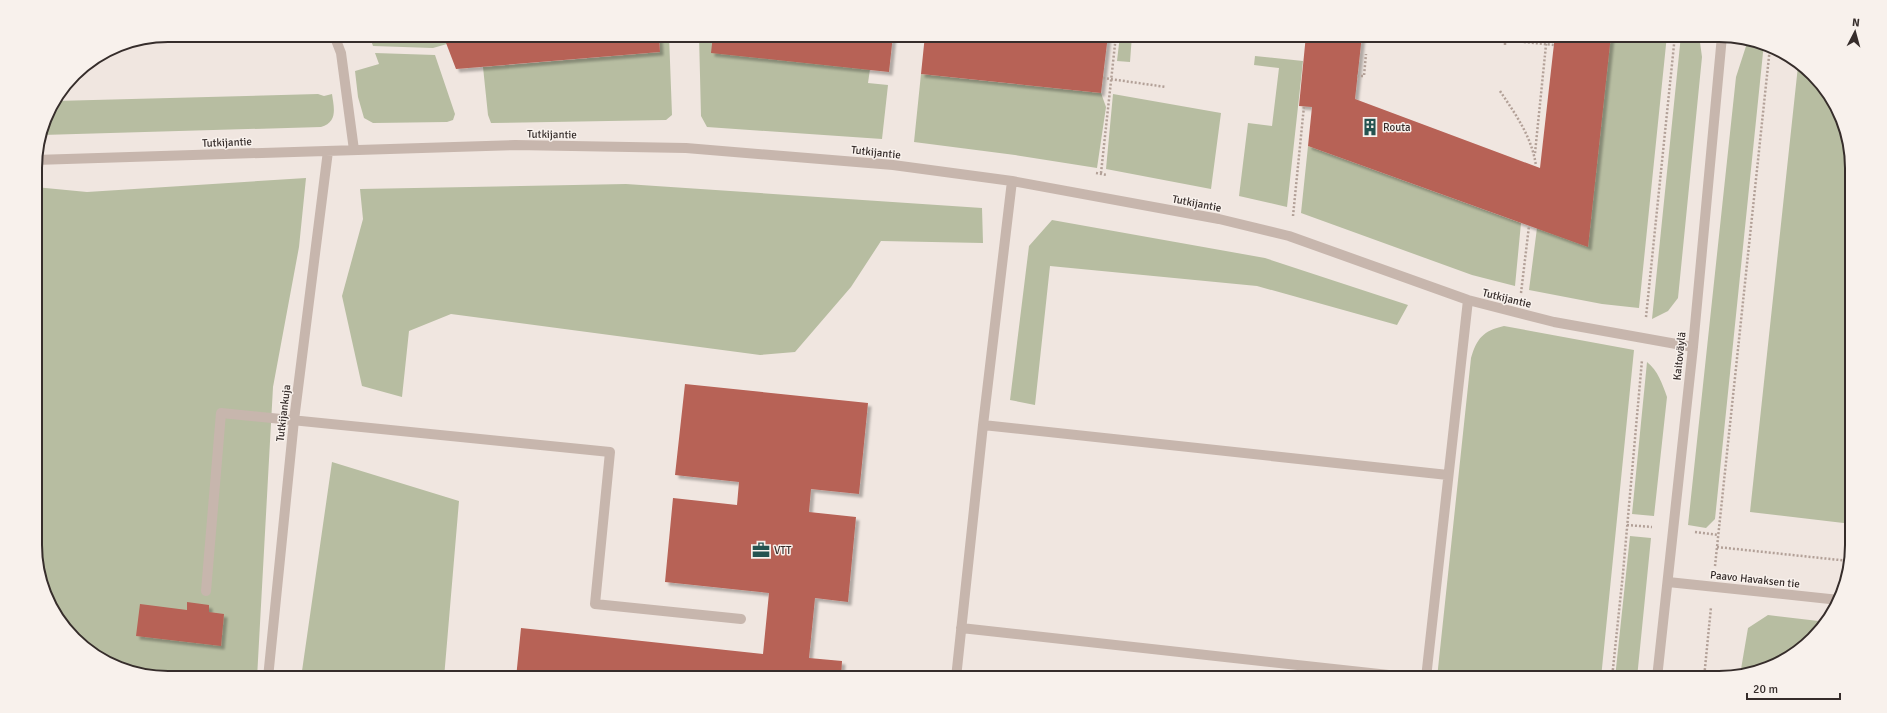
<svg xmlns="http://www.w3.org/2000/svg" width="1887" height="713" font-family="Signika,sans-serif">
<defs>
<filter id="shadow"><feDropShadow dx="3.5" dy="3.5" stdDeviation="1" flood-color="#0004"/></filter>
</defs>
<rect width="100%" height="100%" fill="#f0e6e0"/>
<path fill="#b7bda1" d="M369,35H443L447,44L433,48L373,46Z
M659,35H669L672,115L666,120L491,123L488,115L483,67L660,52Z
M699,35H713L870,69L868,83L888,85L882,139L707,127L701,116Z
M1120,35H1132L1130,62L1117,61Z
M1611,35H1667L1639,308L1602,304L1529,290L1537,228Z
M1681,35H1699L1702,57L1678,298L1668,311L1652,319Z
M1748,40L1764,43L1715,519L1706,528L1688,525L1736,77Z
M375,53L435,55L455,114L453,120L447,122L373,123L364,118L358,97L355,71L379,64Z
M1255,56L1303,61L1287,207L1239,196L1248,123L1272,126L1279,68L1254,65Z
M1798,66L1819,80L1838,109L1851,150L1852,524L1750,512Z
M921,74L1101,93L1106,107L1097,168L1015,155L914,142Z
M318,94L324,96L332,94C334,108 338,122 321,127L42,135L49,109L55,101Z
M1113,94L1221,113L1211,189L1106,169Z
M1308,146L1521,223L1515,286L1472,275L1301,213Z
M306,178L299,247L273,387L257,678H168L125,671L68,633L38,571L35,187L87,192Z
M626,184L982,208L983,243L881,241L851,287L795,352L760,355L451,314L409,331L402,397L362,386L342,296L363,219L360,189Z
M1052,220L1265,258L1408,305L1397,325L1257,286L1050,266L1035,405L1010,400L1029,246Z
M1504,326L1634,350L1601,678H1437L1471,358C1477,338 1483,331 1504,326Z
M1647,362C1658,371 1662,383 1667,397L1654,516L1632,514Z
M332,462L459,501L444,678H301Z
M1630,536L1651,538L1637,678H1615Z
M1768,615L1827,622L1800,650L1770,668L1740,675L1748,628Z"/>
<path fill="#b76256" filter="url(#shadow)" d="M443,35H659L660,52L456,69Z
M713,35H893L889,72L711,53Z
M925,35H1108L1101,93L921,74Z
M1306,35H1362L1355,99L1540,168L1555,35H1611L1588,247L1308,146L1312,107L1299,106Z
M685,384L868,403L859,494L811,489L809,512L856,517L848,602L815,598L809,658L842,661L841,678H516L521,628L763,654L769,593L665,582L673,498L737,505L739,482L675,475Z
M187,602L209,605V612L224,614L221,646L136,636L140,604L187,610Z
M1145,671L1203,677V678H1144Z"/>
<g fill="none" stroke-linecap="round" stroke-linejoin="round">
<path stroke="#b2a097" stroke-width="2.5" stroke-dasharray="2 2" stroke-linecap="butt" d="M1505,45V40L1554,45
M1357,76H1364L1366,54
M1103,78L1166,87
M1500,91C1516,115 1532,137 1536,166
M1535,153L1547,35
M1096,173L1107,175
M1101,173L1116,35
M1293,216L1304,106
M1521,293L1529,226
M1646,317L1675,35
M1627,525L1652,527
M1695,532L1718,535
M1717,547L1849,561
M1715,566L1770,47
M1612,678L1623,573L1642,360
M1704,678L1711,607"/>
<path stroke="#c7b6ad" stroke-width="10" d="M334,35L341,53L354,150
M35,160L515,145L686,148L893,165L1012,181L1219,219L1289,236L1468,300L1554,322L1693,347
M983,425L1448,475
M1668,582L1839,600
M206,591L221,413L610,452L595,604L741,619
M961,628L1416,678
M268,678L294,420L328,151
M956,678L983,425L1012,181
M1426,678L1468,300
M1657,678L1693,347L1722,36"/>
</g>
<defs>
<g id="building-bare" transform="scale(1.38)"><path d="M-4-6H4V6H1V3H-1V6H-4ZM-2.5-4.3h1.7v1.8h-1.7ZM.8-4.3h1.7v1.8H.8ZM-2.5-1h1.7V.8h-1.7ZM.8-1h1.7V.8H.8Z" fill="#255350" stroke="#f8f1ec" stroke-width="2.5" paint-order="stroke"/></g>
<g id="office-bare" transform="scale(1.38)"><path d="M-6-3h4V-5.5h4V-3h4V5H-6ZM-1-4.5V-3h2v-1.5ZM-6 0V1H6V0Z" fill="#255350" stroke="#f8f1ec" stroke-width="2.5" paint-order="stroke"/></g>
</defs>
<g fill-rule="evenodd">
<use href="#building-bare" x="1370" y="127"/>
<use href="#office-bare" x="761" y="550"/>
</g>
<g text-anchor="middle" stroke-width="3" stroke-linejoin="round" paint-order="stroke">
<g font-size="11" fill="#362d2b" stroke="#f8f1ec" text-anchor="start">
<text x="1383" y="131">Routa</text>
<text x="774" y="554">VTT</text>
</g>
<g font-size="11" fill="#362d2b" stroke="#f8f1ec">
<text transform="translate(552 134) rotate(1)" y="4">Tutkijantie</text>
<text transform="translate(227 142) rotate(-2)" y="4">Tutkijantie</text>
<text transform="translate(876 152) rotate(6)" y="4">Tutkijantie</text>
<text transform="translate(1197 203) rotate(11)" y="4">Tutkijantie</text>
<text transform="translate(1507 298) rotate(14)" y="4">Tutkijantie</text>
<text transform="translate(1679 356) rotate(-84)" y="4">Kaitoväylä</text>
<text transform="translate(283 413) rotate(-83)" y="4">Tutkijankuja</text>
<text transform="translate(1755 579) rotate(6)" y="4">Paavo Havaksen tie</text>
</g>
</g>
<path d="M0 0H1887V713H0ZM168 42H1719A126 126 0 0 1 1845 168V545A126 126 0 0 1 1719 671H168A126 126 0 0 1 42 545V168A126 126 0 0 1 168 42Z" fill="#f8f1ec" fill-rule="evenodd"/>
<path fill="none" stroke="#362d2b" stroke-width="2" d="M168 42H1719A126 126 0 0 1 1845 168V545A126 126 0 0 1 1719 671H168A126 126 0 0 1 42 545V168A126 126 0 0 1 168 42Z"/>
<g transform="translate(1855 32) rotate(6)" stroke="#f8f1ec" stroke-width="3" paint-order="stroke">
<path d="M0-3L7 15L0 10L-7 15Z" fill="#362d2b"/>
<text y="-6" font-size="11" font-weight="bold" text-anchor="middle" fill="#362d2b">N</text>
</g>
<path d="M1747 693v6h93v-6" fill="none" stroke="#362d2b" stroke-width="2"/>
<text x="1753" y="693" font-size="12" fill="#362d2b" stroke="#f8f1ec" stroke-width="3" paint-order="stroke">20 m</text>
</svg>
